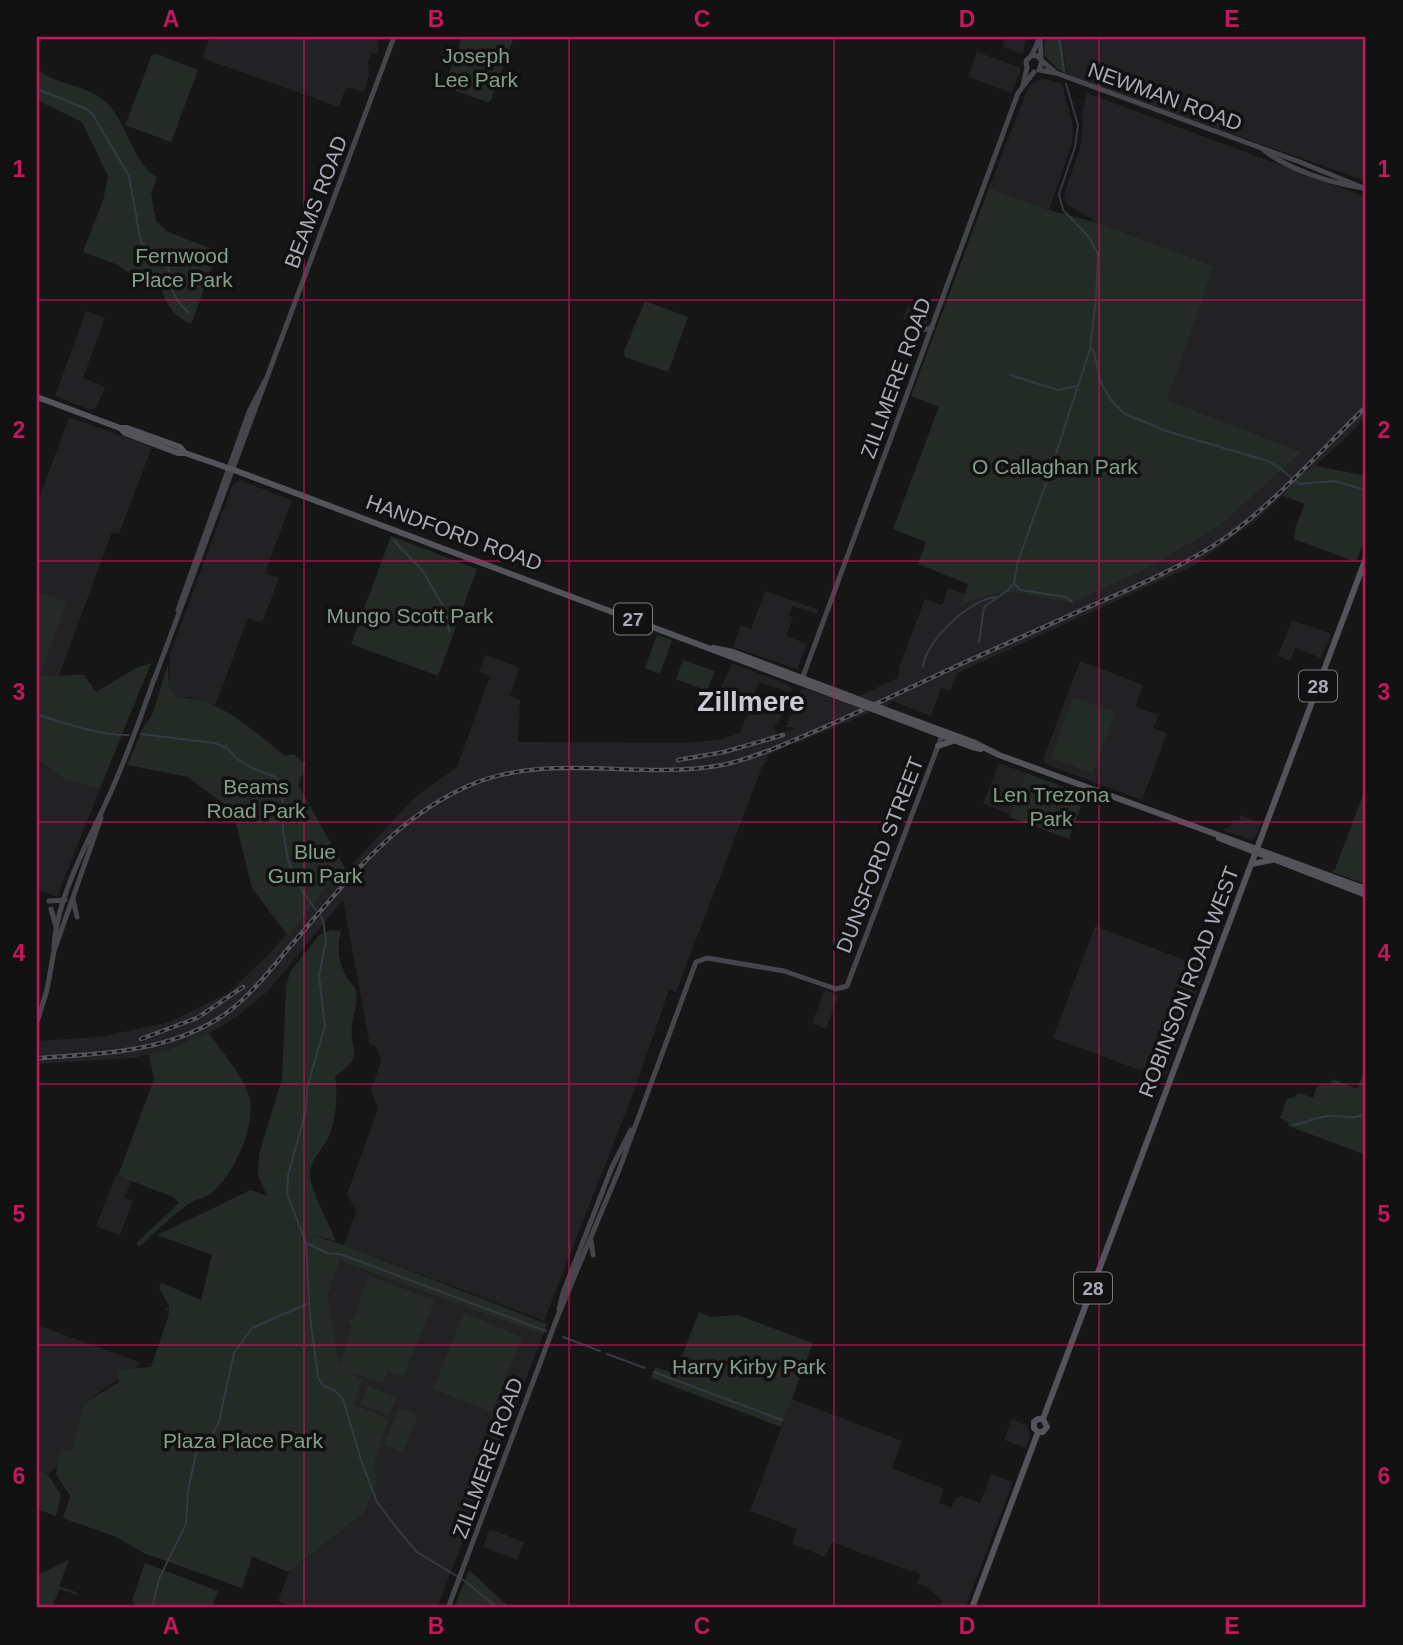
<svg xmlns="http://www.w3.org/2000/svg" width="1403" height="1645" font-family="Arial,sans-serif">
<rect width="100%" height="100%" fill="#161617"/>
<path fill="#222224" d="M210,37H377L379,48L377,54L371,53L368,63L369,76L364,92L346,87L339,107L202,58Z
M1003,37H1026L1023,54L1003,47Z
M1061,37H1366V181L1067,76Z
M977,52L1019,67L1020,71L1012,93L968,77Z
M1042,78L1062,84L1073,126L1072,143L1049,210L989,188L1026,93L1030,85Z
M1087,93L1366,197V414L1354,430L1310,471L1298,476L1291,488L1259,518L1195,565L957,673L950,691L941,688L931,716L892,701L887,707L859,696L898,678L900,665L925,599L942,605L948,588L965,594L962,605L1000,592L1015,593L1072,603L1148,568L1218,527L1302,452L1166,400L1214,266L1098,223L1066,204L1064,195L1080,148L1083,125L1082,112Z
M908,306L930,314L926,326L903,319Z
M86,311L105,318L83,378L105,387L96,408L90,410L55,396Z
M69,417L152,447L119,534L112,532L55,686L37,679V504Z
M240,480L292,500L265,573L279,578L262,623L248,618L215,706L190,697H169L170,654L233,484Z
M765,591L819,610L818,614L792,606L789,615L793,617L786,636L807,644L797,669L733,647L741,625L751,629Z
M1292,620L1331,634L1321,658L1295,648L1290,661L1278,656Z
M485,655L516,666L519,669L510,696L520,700L518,742L688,743L723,739L740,733L748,711L758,715L763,702L774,706L777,698L788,700L779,722L774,726L776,735L794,729L793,727H786L800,690L805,689L871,712L797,743H793L767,756V760L762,767L676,992L669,990L636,1086L544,1321L344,1245L356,1211L347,1194L378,1109L371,1090L381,1062L377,1047L370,1045L369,1040L343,900L268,991L236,1017L205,1036L168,1050L133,1058L37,1064V1041L99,1037L170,1022L229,992L271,952L286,934L288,935L334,878L344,869L347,870L415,797L457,767L490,676L479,672Z
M1080,661L1143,685L1135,707L1159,715L1153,728L1167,733L1142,800L1045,764L1043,760Z
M732,663L789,685L792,689L790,693L759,682L749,707L734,701L736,694L721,688Z
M37,759L65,780L100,789L57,897L37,889Z
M999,763L1026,773L1010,814L983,804Z
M1241,815L1261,823L1256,836L1252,840L1222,830L1230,827L1234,820L1239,821Z
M1095,926L1206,968L1164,1079L1053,1038Z
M826,990L838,996L826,1029L812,1023L824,991Z
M118,1176L131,1181L124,1198L133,1201L120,1235L96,1226L115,1177Z
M340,1261L543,1335L437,1608H298L278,1601L289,1572L365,1512L377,1481L374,1466L389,1419L354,1404L339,1369L328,1295Z
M37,1325L142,1363L83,1404L72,1452L48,1475L37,1469Z
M792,1399L902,1441L892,1468L944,1489L939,1503L952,1507L956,1498L961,1496L980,1503L991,1474L1013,1482L965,1608H939L942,1601L927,1587L917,1584L921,1574L915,1572L917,1566L913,1572L832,1542L825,1557L792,1544L797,1529L750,1511Z
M1012,1419L1028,1426L1030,1438L1026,1448L1004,1440Z
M490,1529L524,1542L517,1560L483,1547Z"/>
<path fill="#242b27" d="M462,37H514L491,100L487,102L445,87V84Z
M1045,37H1061L1066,74L1058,69L1044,55Z
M157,54L198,70L171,142L125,125L152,55Z
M37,69C56,85 83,85 101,98C128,118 131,163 157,177L151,194L156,221L168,232L218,251L191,324C172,316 166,302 159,284L156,283L153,291L118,265L83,252L103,201L108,176L82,122L37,100Z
M989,188L1049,210L1098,223L1214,266L1167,400L1302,452L1218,527L1148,568L1072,603L1015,593L1000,592L961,605L968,584L918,564L926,542L893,529L939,407L911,396Z
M645,301L688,317L668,372L625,357L624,351Z
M1316,466L1366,476V537L1356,562L1294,539L1296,526L1305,504L1283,496L1298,476Z
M391,536L477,569L438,676L351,644Z
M37,591L67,602L40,675L37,673Z
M657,635L672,640L660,674L645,668Z
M683,660L715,671L707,691L676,679Z
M151,663L100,789L65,780L37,759V675C53,678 68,674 84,675L96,692L136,668Z
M168,664L169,686L175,697C220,697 252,730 285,756L293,754L306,764L298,785L346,870H343L334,878L288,936L252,888L233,811L188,777L127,765L144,726L152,715Z
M1073,697L1116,712L1093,773L1051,758Z
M1026,773L1085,795L1069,839L1009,817Z
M1366,787V884L1332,872L1335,869Z
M331,930L341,931C337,948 338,964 348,979C351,984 355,986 356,992C358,1004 353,1013 352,1025C349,1052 366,1055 335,1076C338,1093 336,1124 327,1140C321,1150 310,1162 310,1174C309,1189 330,1225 336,1241L311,1235L344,1245L547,1324L543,1335L340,1261L328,1295L339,1366L352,1326L348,1325L350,1318L354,1319L368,1276L435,1300L403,1377L387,1372L383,1383L344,1371L362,1380L354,1404L389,1419L374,1466L377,1481L365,1512L289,1572L252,1557L242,1588L146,1554L116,1537L63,1518L70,1496L56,1474L60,1449L72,1451L83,1404L119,1382L117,1370L151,1367L168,1318L169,1311L165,1309L169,1308V1305L159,1288L162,1283L201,1300L212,1255L157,1235L251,1190L267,1196L258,1175L259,1154L282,1079L286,987L290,972L302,957L319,935Z
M209,1033C221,1051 244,1077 249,1096C257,1125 234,1174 212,1193C206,1198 198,1198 192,1202C173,1214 156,1232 139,1247L136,1243L179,1203L173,1197L118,1176L154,1079L149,1054L168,1050Z
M1366,1066V1155L1288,1126L1289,1122L1280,1118L1287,1099L1296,1096L1299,1093L1313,1098L1318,1084L1330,1085L1333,1079L1357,1089Z
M699,1312L711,1317L738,1315L813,1343L781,1427L651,1378L655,1367L675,1374Z
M464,1313L522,1337L492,1412L433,1389Z
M368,1386L397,1397L389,1415L361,1404Z
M399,1408L418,1415L403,1453L384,1445Z
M37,1469L48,1475L61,1494L56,1516L37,1509Z
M69,1560L59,1586L78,1593V1595L60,1589L51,1608H37V1575Z
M145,1563L218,1591L212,1608H136L132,1601Z
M469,1570L510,1608H454Z"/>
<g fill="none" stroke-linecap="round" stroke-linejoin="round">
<path stroke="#343942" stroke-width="2" d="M1059,37L1064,71
M1066,84L1078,125L1075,147L1059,194L1063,210L1089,237L1098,254L1096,299L1090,347L1094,352L1101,383L1111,400L1125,414L1169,432L1268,461L1281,469L1299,484L1334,481L1366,490
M37,89L87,109L93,115L129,176L141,243L164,257C176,281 163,289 189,313
M1010,375L1058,390L1076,386
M394,541L422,570L446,611L449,631
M1015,584L1020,590L1066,597L1072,602
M979,642L984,607L1008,590L1014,583L1018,561L1049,475L1090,349
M923,667C925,641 971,598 997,597
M37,714C62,723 102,736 129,735
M141,734L214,743L227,748L236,758L252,768L275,777L282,786L283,830L288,860L299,886L323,920L326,941L319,976L325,1026L307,1088L306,1111L288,1175L287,1194L306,1243L310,1316L318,1377L323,1386L334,1390L343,1399L361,1460L377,1502L399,1531L417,1552L465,1581L497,1608
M1293,1125C1305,1123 1315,1118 1327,1116C1342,1114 1348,1121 1366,1114
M308,1244L327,1253L340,1254L546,1331
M563,1337L600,1351
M607,1354L645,1368
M654,1372L782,1420
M155,1608L153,1604L159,1579L186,1524L188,1491L196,1453L212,1435L219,1422L234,1353L252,1328L309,1303"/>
<path stroke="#45464b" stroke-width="5" d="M1040,37L1041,58
M1032,55L1037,56L1042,61L1039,70
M1042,61L1056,73
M1039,70L1056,73L1300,162L1366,189
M1023,85L1027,68L1026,61L1032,55L1040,37
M1265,151C1288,169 1333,184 1363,188
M916,331L932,328
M178,610L249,412L265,381
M154,680L394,37
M801,682L1018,93L1034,72
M73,899L77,917
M49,901L65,900
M51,909L56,927
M54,951C54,906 84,849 103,809C123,767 139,723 154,679
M37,1022L47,990L54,951L101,818
M591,1240L593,1255
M559,1309L563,1293L612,1167L631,1130
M448,1608L557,1318L619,1170L696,962L707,958L784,971L836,989L847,986L943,733"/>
<path stroke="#53535a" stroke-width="6" d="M37,397L120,428L125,433L178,453H185L234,470L844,699
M120,428H127L180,447L185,453
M713,648L733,652L850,696
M881,708L973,742L999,755L1366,889
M875,710L972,747L981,749
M938,746L953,741
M1219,838L1366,895
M1252,864L1272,860
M1043,1419L1366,558
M1038,1432L1034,1428V1422L1038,1419H1043
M1038,1432H1043L1047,1427L1043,1419
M972,1608L1038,1432"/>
<g stroke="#54545a" stroke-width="4.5">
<path id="rail" d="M678,760L724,752L783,735
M141,1039L197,1018L243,987
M37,1058C96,1054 156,1053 209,1024C241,1007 264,978 287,950C341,888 391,820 468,786C549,750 642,782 727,764C752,758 776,748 799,738C854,715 907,689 961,664C1008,643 1055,622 1102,601C1144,583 1187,564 1225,538C1276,502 1321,450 1366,407"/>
</g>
<use href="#rail" stroke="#111112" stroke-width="2" stroke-dasharray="5" stroke-linecap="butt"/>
<path stroke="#53535a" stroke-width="6" d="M850,696L881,708
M844,699L875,710"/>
</g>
<path fill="none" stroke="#c2185b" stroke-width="2" stroke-opacity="0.55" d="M304,37V1608M569,37V1608M834,37V1608M1099,37V1608M37,300H1366M37,561H1366M37,822H1366M37,1084H1366M37,1345H1366"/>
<g text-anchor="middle" stroke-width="7" stroke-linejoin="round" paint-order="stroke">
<g fill="#111112" stroke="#7b7c84" stroke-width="2">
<rect x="614" y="603.5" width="38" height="31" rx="5"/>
<rect x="1299" y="670.5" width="38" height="31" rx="5"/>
<rect x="1074" y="1272.5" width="38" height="31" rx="5"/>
</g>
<g font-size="19" font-weight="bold" fill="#a9aab5">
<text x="633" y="626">27</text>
<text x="1318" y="693">28</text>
<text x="1093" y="1295">28</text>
</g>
<g font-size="21" fill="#839e8a" stroke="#111112">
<text x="476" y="63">Joseph<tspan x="476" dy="24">Lee Park</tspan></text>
<text x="182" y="263">Fernwood<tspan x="182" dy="24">Place Park</tspan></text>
<text x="1055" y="474">O Callaghan Park</text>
<text x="410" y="623">Mungo Scott Park</text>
<text x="256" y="794">Beams<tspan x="256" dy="24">Road Park</tspan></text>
<text x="1051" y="802">Len Trezona<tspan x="1051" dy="24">Park</tspan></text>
<text x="315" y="859">Blue<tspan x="315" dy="24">Gum Park</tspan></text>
<text x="749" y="1374">Harry Kirby Park</text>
<text x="243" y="1448">Plaza Place Park</text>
</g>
<g font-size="21" fill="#a9aab5" stroke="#111112">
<text transform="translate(1165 97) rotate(20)" y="7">NEWMAN ROAD</text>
<text transform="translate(316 202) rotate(-69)" y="7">BEAMS ROAD</text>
<text transform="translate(896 378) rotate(-70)" y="7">ZILLMERE ROAD</text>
<text transform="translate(454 533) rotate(20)" y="7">HANDFORD ROAD</text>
<text transform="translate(880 855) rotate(-69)" y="7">DUNSFORD STREET</text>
<text transform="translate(1189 982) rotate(-69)" y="7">ROBINSON ROAD WEST</text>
<text transform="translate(488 1458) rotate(-70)" y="7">ZILLMERE ROAD</text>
</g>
<g font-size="28" font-weight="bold" fill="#cacad2" stroke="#111112">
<text x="751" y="711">Zillmere</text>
</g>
</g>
<rect width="1403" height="1645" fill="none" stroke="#111112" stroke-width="77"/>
<rect x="38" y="38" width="1326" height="1568" fill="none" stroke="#c2185b" stroke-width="2.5"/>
<g font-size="23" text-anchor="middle" font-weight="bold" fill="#c2185b">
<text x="171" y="27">A</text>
<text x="436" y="27">B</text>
<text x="702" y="27">C</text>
<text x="967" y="27">D</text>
<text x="1232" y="27">E</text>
<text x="19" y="177">1</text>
<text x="1384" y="177">1</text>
<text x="19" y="438">2</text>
<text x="1384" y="438">2</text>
<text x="19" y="700">3</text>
<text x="1384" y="700">3</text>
<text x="19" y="961">4</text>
<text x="1384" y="961">4</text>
<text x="19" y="1222">5</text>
<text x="1384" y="1222">5</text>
<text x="19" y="1484">6</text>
<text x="1384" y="1484">6</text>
<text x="171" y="1634">A</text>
<text x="436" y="1634">B</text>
<text x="702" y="1634">C</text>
<text x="967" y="1634">D</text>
<text x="1232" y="1634">E</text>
</g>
</svg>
